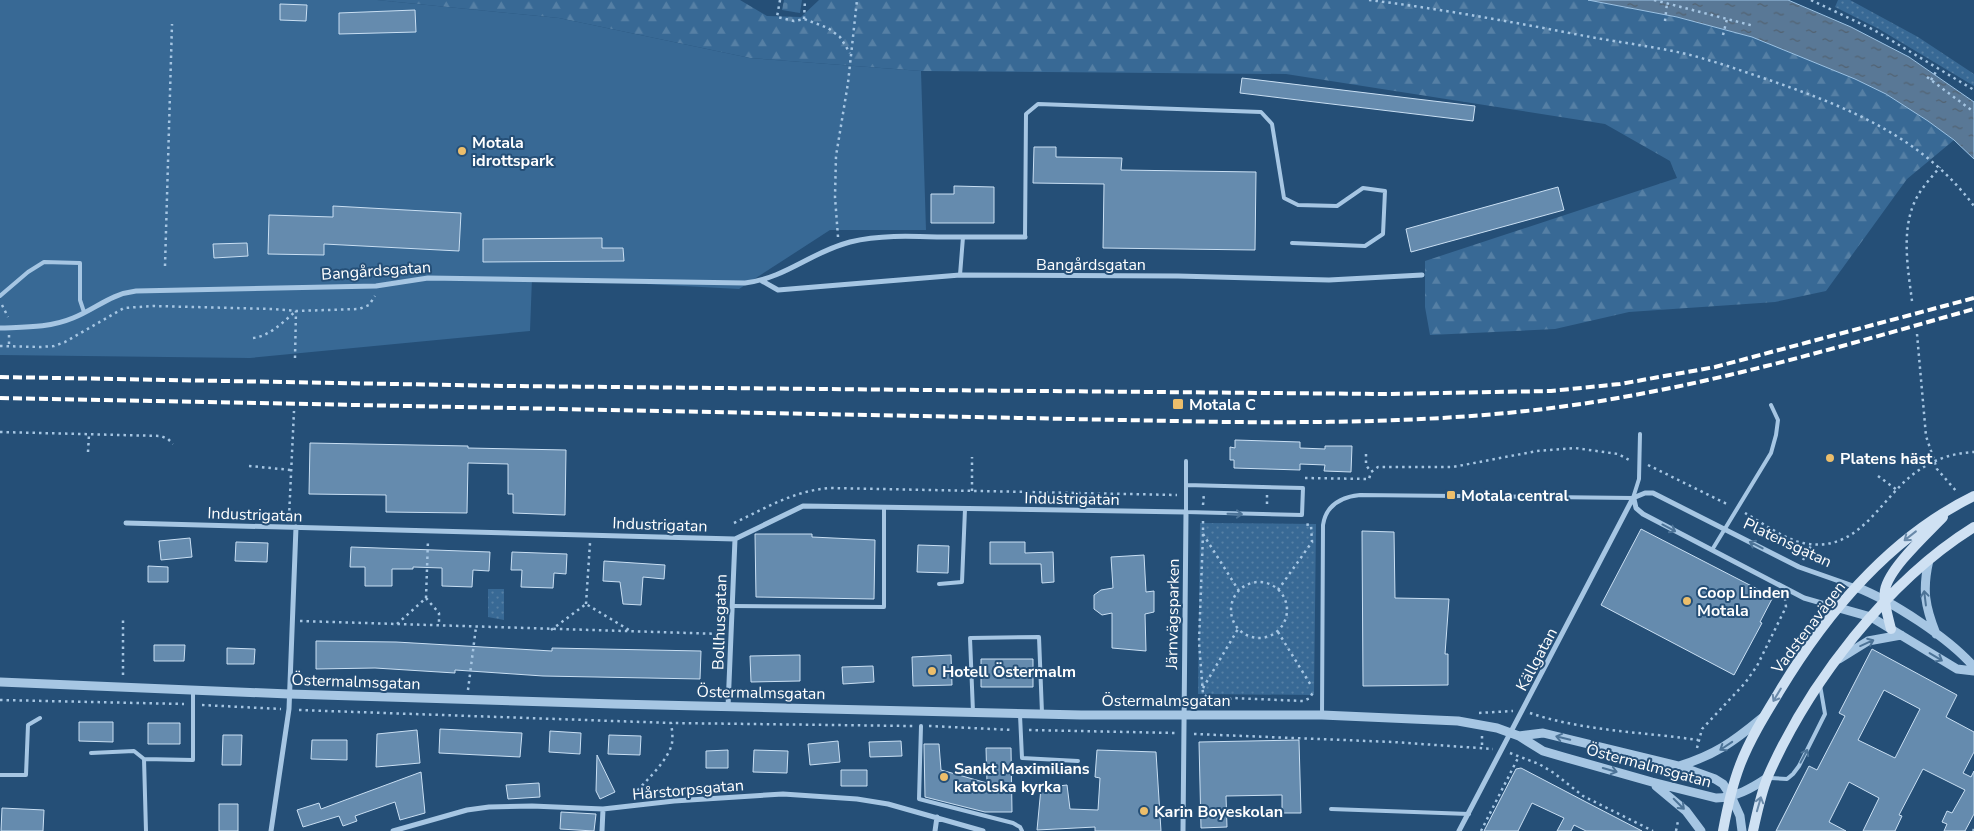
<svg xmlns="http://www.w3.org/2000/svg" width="1974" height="831" font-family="'Nunito Sans',sans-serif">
<defs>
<pattern id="grass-dots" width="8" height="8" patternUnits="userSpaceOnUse" patternTransform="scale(1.25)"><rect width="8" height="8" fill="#386995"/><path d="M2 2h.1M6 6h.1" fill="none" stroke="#5680a5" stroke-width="1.8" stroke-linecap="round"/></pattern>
<pattern id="forest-firs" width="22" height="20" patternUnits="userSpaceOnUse" patternTransform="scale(1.25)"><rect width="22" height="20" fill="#386995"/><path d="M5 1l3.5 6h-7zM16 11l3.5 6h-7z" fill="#5680a5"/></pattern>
<pattern id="cemetery-stones" width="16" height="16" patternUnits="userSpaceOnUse" patternTransform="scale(1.25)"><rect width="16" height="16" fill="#386995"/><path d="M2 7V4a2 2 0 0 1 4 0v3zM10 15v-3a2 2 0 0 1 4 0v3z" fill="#5680a5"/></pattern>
<pattern id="water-ripples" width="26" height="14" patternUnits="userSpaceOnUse" patternTransform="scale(1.25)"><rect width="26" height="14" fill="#597896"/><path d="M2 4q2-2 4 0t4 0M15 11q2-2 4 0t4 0" fill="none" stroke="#526271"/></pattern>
</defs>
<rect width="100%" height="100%" fill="#254f77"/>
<path fill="url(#grass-dots)" d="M1838,0H1850L1918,37L1974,74V86L1879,29L1835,7Z
M1200,523L1316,524L1314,695L1198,694Z
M488,589H504V620L488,617Z"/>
<path fill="url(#forest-firs)" d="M377,0H740L767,16L801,17L819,0H1588L1677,17L1752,37L1855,79L1886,94L1928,121L1954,140L1907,179L1826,291L1775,302L1629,312L1555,329L1430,335L1425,307V261L1677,178L1670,161L1605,124L1286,74L921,71L750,58L559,18Z"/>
<path fill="url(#cemetery-stones)" d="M784,0H802L800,13L782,10Z"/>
<path fill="#386995" d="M0,0H377L559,18L750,58L921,71L926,230H830L739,289L532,278L530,331L250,358L0,355Z"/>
<path fill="url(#water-ripples)" stroke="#9bc2e4" d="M1588,0H1788L1851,27L1909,57L1974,102V159L1954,140L1928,121L1886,94L1855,79L1752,37L1677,17Z"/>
<path fill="#658bae" stroke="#c9dff3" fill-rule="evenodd" d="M280,4L307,5L306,21L280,20Z
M415,10L416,32L339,34V13Z
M1242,78L1475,106L1473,121L1240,93Z
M1034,147H1056V157L1122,158L1121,170L1256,172L1255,250L1103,248L1104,184L1033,183Z
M954,186L994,187V223H931V194H954Z
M1558,187L1564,210L1411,252L1406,229Z
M333,206L461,213L459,251L324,244V255L268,254L269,215L333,217Z
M602,238V248H623L624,261L483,262V239Z
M247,243L248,256L214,258L213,244Z
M1235,440L1300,442V448L1325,449V446H1352L1351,472L1324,471L1325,465L1300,464V470L1234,468V460H1230V447L1235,448Z
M310,443L468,446V448L566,450L565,515L513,513V494H508V464L468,463L467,513L386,512V495L309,494Z
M1641,529L1773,597L1760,622L1762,623L1734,675L1601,605Z
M1362,531L1394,532L1395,598L1449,599L1445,654H1448V685L1363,686Z
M755,534H812V537L875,540L874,599L756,597Z
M190,538L192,557L161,560L159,541Z
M236,542L268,543L267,562L235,561Z
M990,542H1025V553L1053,552L1054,582L1042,583L1041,564H990Z
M918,545L949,546L948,573L917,572Z
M351,547L490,552L489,571L473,570L472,587L442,586V568L413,567V569H392V586H365V567H350Z
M512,552L567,554L566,574L554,573L553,588L521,587L522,570H511Z
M1144,555L1146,592L1154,591V612L1145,614L1146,651L1112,648V613L1102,615L1094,609V595L1101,590L1113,588L1111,557Z
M604,561L665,565L664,579L643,577L641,605L623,604L620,582L603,581Z
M148,566L168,567V582H148Z
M316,641L396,642L552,651V648L701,651L700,679L543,676L455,670V673L375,668L316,669Z
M154,645H185L184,661H154Z
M227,648L255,649L254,664H227Z
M1872,649L1957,695L1946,717L1974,732V752L1963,773L1971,777L1974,771V814L1965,831H1944L1947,824L1942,822L1947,811L1952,813L1965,790L1923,769L1899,815L1902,816L1895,831H1863L1879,798L1849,782L1829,822L1846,831H1776L1809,766L1817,770L1845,716L1839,713ZM1884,690L1920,709L1895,758L1858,740Z
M800,655V681L751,682L750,656Z
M951,655L952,685L913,686L912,657Z
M981,659H1033V687H981Z
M873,666L874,682L843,684L842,667Z
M79,722H113V742L79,741Z
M148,723H180V744H148Z
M440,729L522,733L520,757L439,753Z
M417,730L420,763L376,767L377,734Z
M550,731L581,733L580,754L549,752Z
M223,735H242L241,765H222Z
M609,735L641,736L640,755L608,754Z
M312,740H347V760L311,759Z
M1299,740L1301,813H1282V795L1226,796L1227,827L1201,828L1199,742Z
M838,741L840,762L810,765L808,744Z
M901,741L902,756L870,757L869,742Z
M924,744H939L941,770L987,783L986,748H1011L1012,812H985L925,797Z
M728,750V768H706V751Z
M754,750L788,751L787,773L753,772Z
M1097,750L1156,752L1161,831H1095V827L1037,830L1041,788L1067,785L1070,809L1098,810L1100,778L1095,777Z
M597,755L615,792L600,799L596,791Z
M1521,768L1586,802L1642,831H1586L1574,825L1571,831H1557L1564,818L1532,803L1518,831H1484L1516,769Z
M841,770H867V786H841Z
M421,772L425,813L400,820L395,802L355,816L357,821L343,826L339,816L303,827L297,810L319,803L321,809Z
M539,783L540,797L508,799L506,785Z
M219,804H238V831H219Z
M2,808L44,810L43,831H1Z
M561,812L596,814L594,831L560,829Z"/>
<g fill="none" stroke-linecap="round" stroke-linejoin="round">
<path stroke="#a6c6e3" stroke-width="2.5" stroke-dasharray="2.5 4" stroke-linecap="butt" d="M780,0L777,17L794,21L804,19L828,28L840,37L850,53
M1369,0C1441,9 1513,22 1585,36C1617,42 1650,46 1682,53C1712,60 1742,71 1772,81C1850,108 1923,138 1974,206
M1654,0L1754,26
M1811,0L1874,30L1974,90
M804,19L805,0
M1665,21L1667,3
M1723,35L1727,19
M1927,77L1974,112
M1931,80L1937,70
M838,237L835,197L836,156L848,83L857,0
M165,266L172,24
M1912,301C1908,269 1901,231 1915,201C1921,188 1931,178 1940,167
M2,305L8,317
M1917,334L1926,436L1937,469L1957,492
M9,335V346
M253,338C270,336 283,322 296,311
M0,346L40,347L54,346L65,342L124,308L153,306L274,309L296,311L359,309L369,305L375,296
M295,358L296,311
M0,432L161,436L168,439L173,444
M88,452L89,435
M1366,454V465L1371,472
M1648,465L1729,505
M249,466L291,470
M1878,476L1897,490
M1305,478L1369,479L1371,472L1378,467H1453L1537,451L1575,448L1618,454L1631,461
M972,491V457
M1267,495V507
M1203,505L1204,493
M1745,513C1761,522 1784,539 1803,543C1857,554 1877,504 1911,476C1929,461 1951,453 1974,452
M289,517L294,411
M1203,521V534L1239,591
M734,523C766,508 795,490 831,488L1177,495
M1203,534L1199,642L1203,694L1211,700L1222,701L1233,698L1303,701L1310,698L1313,692
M1803,560L1812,544
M1231 610a28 28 0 1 1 56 0a28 28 0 1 1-56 0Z
M1278,590L1312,542L1311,525L1303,524
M426,598L428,540
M586,604L590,543
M300,621L722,634
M397,624L426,598L439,613V625
M551,630L586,604L629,630
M1278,632L1312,687
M123,675V619
M1203,688L1238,629
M468,690L476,627
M0,700L184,704
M202,705L281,709
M299,710L671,723L913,726
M1479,713L1513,711
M1530,713C1582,731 1644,732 1698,740
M929,726L1013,730
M1029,730L1176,733
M1194,734L1393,742L1493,749
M1482,736V748
M1697,748L1702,729L1745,683L1757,666L1786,607L1785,599
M1510,753L1539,764L1554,773L1583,796L1653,831
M633,795C644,783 669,760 672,743C673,737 672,729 671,723
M1481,831L1519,756
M1676,831L1678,821
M1973,831L1974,829"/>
<path stroke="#a6c6e3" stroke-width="4" d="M1025,237L1026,114L1038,104L1261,112L1272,124L1284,198L1298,205L1337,206L1363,188L1385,191L1383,234L1365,246L1292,243
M960,275L963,237
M0,296L28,272L44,262L80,263V300L84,312
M1186,485L1303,488L1302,515L1186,512V461
M1712,550L1771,453L1776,435L1778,420L1771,405
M939,584L962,582L965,509
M732,606L884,607V508
M973,712L970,638L1039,637L1042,713
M1020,715L1022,758L1078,761
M1322,715L1323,525C1326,505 1341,497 1360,495L1633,498L1639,479L1640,434
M921,726L919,799L1013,823L1020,827L1022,831
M91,753L134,751L144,759
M0,775H26L28,725L40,718
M1770,778L1787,779L1793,774L1799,766L1825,714L1820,685
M1331,809L1469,814
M146,831L144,759L193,760V690"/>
<path stroke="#a6c6e3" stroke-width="5" d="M762,281L778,290L960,275L1178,276L1329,280L1422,275
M0,328C25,327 49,328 73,318C96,309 110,294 136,291L376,286L428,278L745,283C786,278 811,252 850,242C879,235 909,236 937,237C967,237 996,237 1025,237
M1633,498L1645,493H1653L1799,567L1856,587
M1634,499L1636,508L1643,514L1804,598L1839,608
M126,523L735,539L803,506L1186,512L1183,831
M728,707L735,539
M271,831L289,709L296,527
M393,831L467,810L489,807L532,806L603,809L674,801L783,794L857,799L888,804L983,831
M602,831L603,809
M935,831L937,817
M1459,831L1633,498"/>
<path stroke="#a6c6e3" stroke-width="9" d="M1929,560C1922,590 1925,606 1936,634
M1856,587C1892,601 1949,638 1974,667
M1839,608L1871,617L1957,669L1974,671
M1839,659L1868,641L1901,635
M0,682L289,694L615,704L1081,715H1322L1458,721L1497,728L1519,736L1543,751L1567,758L1652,782L1716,798C1735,798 1752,788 1767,778
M1519,736L1543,733L1679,766L1715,779L1723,784L1731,796L1740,816L1742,831
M1679,766C1715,755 1733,742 1762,718
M1656,786L1686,811L1701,831"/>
<path stroke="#cfe1f3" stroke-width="10" d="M1891,629C1888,616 1883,602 1885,590C1889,568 1927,534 1943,517
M1723,831C1727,809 1732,786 1740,765C1750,739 1765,715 1779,692C1827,612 1890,537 1974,496
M1753,831C1757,813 1761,793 1768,776C1809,683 1887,581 1974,527"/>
<path stroke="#fff" stroke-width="4" stroke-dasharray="9 4" stroke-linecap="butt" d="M0,377L508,386L925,390L1384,394L1551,391L1620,384L1715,367L1974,298
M0,398L1225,422C1360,423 1495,421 1629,396C1746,375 1860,341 1974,309"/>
</g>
<defs><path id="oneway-shaft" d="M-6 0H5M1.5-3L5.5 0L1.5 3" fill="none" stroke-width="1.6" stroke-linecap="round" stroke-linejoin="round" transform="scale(1.25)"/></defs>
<g stroke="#4c7397">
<use href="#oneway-shaft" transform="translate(1235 514) rotate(1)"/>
<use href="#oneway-shaft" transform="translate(1669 528) rotate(28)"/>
<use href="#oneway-shaft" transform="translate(1756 545) rotate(-153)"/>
<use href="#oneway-shaft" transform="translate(1925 598) rotate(-97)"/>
<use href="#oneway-shaft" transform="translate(1867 643) rotate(-24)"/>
<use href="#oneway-shaft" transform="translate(1936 657) rotate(31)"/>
<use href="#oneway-shaft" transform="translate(1563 738) rotate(-166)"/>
<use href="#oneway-shaft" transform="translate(1726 746) rotate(146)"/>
<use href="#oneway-shaft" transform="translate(1804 756) rotate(-62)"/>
<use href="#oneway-shaft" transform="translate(1610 770) rotate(16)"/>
<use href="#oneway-shaft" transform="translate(1679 804) rotate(45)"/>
</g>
<g stroke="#6989a9">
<use href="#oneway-shaft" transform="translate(1910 536) rotate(142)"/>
<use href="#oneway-shaft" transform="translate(1777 695) rotate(121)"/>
<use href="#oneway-shaft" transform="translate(1759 804) rotate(-74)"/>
</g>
<g fill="#ecbe6b" stroke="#254f77" stroke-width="2">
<circle cx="462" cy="151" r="5"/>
<rect x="1172" y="398" width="12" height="12" rx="2.5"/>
<circle cx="1830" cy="458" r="5"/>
<rect x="1446" y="490" width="10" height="10" rx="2.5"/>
<circle cx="1687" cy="601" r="5"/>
<circle cx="932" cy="671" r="5"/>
<circle cx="944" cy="777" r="5"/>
<circle cx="1144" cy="811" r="5"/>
</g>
<g text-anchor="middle" stroke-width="4" stroke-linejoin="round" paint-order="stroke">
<g font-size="16" font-weight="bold" fill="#fff" stroke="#254f77" text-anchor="start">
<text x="472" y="148">Motala<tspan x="472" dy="18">idrottspark</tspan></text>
<text x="1189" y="410">Motala C</text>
<text x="1840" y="464">Platens häst</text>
<text x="1461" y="501">Motala central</text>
<text x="1697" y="598">Coop Linden<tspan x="1697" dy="18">Motala</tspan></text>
<text x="942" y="677">Hotell Östermalm</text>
<text x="954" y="774">Sankt Maximilians<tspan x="954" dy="18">katolska kyrka</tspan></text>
<text x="1154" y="817">Karin Boyeskolan</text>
</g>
<g font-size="16" fill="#fff" stroke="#254f77">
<text x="1091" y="270">Bangårdsgatan</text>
<text transform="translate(376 270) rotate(-4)" y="6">Bangårdsgatan</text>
<text transform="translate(1072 498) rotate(1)" y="6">Industrigatan</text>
<text transform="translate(255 514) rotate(2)" y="6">Industrigatan</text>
<text transform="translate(660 524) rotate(2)" y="6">Industrigatan</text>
<text transform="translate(1788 542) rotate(25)" y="6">Platensgatan</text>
<text transform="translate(1172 614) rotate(-89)" y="6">Järnvägsparken</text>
<text transform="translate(719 622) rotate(-88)" y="6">Bollhusgatan</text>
<text transform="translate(1808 627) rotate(-53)" y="6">Vadstenavägen</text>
<text transform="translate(1536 659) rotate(-62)" y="6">Källgatan</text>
<text transform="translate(356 681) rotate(2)" y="6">Östermalmsgatan</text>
<text transform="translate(761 692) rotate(1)" y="6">Östermalmsgatan</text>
<text x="1166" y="706">Östermalmsgatan</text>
<text transform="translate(1649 765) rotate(15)" y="6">Östermalmsgatan</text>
<text transform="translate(688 789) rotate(-5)" y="6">Hårstorpsgatan</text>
</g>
</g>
</svg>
